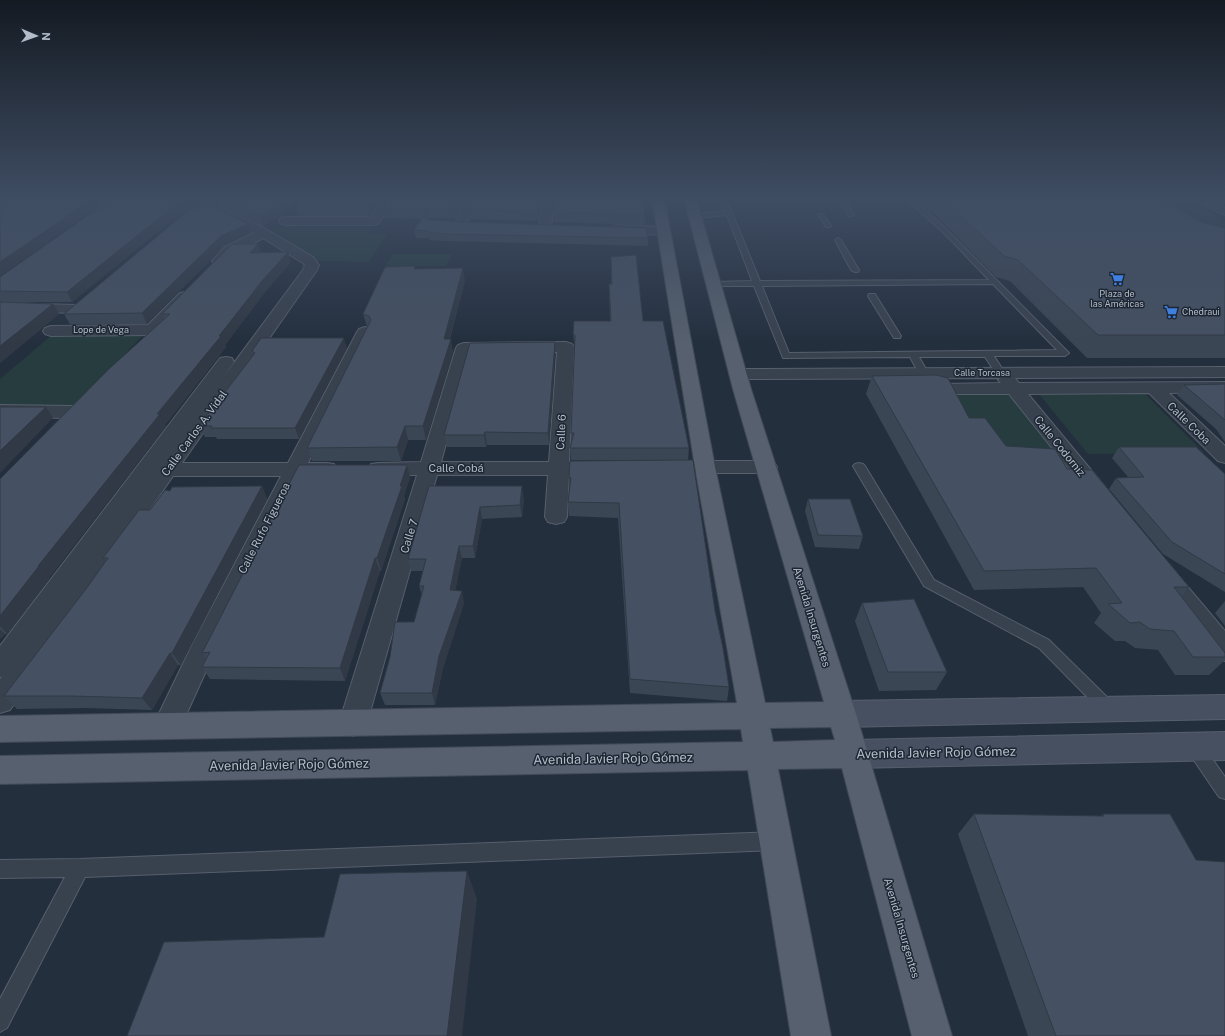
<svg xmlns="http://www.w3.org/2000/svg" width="1225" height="1036" font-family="'Public Sans',sans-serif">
<rect width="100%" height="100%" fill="#242f3e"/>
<path fill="#263c3f" d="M1146,198H1186L1225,221V239Z
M289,223L299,224L297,228H372L369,234H387L369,262L318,261L269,231Z
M393,254H452L446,266H385Z
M145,333L74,407H0V379L52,335Z
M940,392L1011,393L1063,458L990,454Z
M1144,393L1204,453L1088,454L1039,394Z"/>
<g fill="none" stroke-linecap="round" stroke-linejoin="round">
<g stroke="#565f6c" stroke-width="2">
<path id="service" d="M726,198L760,281L989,280L943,232L905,198H912L947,230L1069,353L1065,356H994L1005,373L1000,376L997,375L985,357H919L934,383L929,386L924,383L910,357L783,358L754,286H714L710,284L714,282L752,281L727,215L695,218L692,216L695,214L725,211L721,202H690L687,200L690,198ZM993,284L1057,350L789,353L762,286Z
M837,198H843L854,215L853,216H849Z
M819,214H823L831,226L830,227H826L818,215Z
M838,238L841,240L859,270L858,272H855L851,270L835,240Z
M869,294H875L901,336L900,338H894L868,296Z
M859,463L863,464L865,466L934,580L1049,640L1114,704L1117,709L1114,714L1109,716L1104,714L1039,648L924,586L853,466L855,464Z
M1195,741L1201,743L1225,777V799L1219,797L1189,753L1187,748L1189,743Z
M775,832L781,835L784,841L781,847L775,850L85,877L7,1028L0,1032V999L65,877L0,878V860L80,859Z"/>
</g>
<g stroke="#565f6c" stroke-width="2">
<path id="minor" d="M215,198H228L221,207L262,227L313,257L319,265L317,270L182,463H288L357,332L359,329L365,327L371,329L373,332L308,463H327L334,464L337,469L334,474L327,475L302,476L215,651L177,735L167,739L157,735L153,726L193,643L281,476H173L10,710L0,713V679L2,677H0V646L220,358L226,357L232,358L234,362L222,379L303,270L305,265L303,263L263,238L235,253L224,264H214L212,261L225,247L254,233L211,210L209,208L210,203Z
M384,198H396L378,224L374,225H285L281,224L279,221L281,218L285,217H370Z
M464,198H476L467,224L465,227H457L455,224Z
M543,198H555L551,227L549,230H541L539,227Z
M1192,198H1207L1225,207V215L1194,200Z
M68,199H116L120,200L122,202L120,204L116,205L64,204L62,202L64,200Z
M617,225L663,227L667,228L669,231L667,234L663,235L613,232L611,229L613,226Z
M185,292L190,293L192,296L158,333L152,335L51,336L45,334L43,331L45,328L51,326L148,325L180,293Z
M0,303L78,305L83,306L85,309L83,312L78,313L0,311Z
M566,342L572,344L574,347L569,462L580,463L583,468L580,473L569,474L567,517L564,522L556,524L548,522L545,517L548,475H437L367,723L363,732L353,736L343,732L339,723L417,475H378L371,474L368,469L371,464L378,463L421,462L456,348L458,345L464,343ZM557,352L549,462H441L471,353Z
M1225,367V377L1015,378L1019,383L1225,382V392L1169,393L1225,446V463L1218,461L1149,393L1028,394L1106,488L1110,493L1106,498L1099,500L1092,498L1009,394H942L936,393L933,389L936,385L942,384L1001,383L998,380L1000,378L738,379L732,378L729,374L732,370L738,369Z
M0,405L73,406L80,408L82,412L80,416L73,418L0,417Z
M664,461H767L774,462L777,467L774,472L767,473H664L657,472L654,467L657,462Z
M1163,564L1171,567L1225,631V661L1216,658L1155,579L1151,573L1155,567Z"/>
</g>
<g stroke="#565f6c" stroke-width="2">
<path id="secondary" d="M1225,695V719L842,727L832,723L828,714L832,705L842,701Z
M1225,732V760L853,768L842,764L838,754L842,744L853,740Z"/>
</g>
<g stroke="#414a57" stroke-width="2">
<path id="primary" d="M652,198H664L715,467L765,703L824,702L733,389L684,198H696L751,389L856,714L952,1036H912L842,768L778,769L831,1036H791L748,770L0,784V756L743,742L741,729L0,742V716L737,703L695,467ZM831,727L835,740L773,742L770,728Z"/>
</g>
<use href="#service" fill="#38414e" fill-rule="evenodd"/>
<use href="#minor" fill="#38414e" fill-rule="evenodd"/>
<use href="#secondary" fill="#465061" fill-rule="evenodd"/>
<use href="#primary" fill="#56606e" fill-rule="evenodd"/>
</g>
<path fill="#3b4654" d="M113,198H214L209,205L183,211L72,302H1L53,304L59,314L0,363V277Z
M220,198H299L280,217L272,220L263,226L223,206Z
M303,198H382L369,216H298L296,206Z
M390,198H463L456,218H428L426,219L430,220L648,238V246L447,241L430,240L429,238H416L414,230L422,219L384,218L382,209Z
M473,198H542L539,221L470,219L469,209Z
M913,198H1160L1200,222L1225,228V358H1087L1010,281L996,277L932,211H929Z
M1216,198H1225V203Z
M553,212L645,215V225L554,222Z
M248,224L251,233L224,246L147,324H70L64,314Z
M261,253L291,262L265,292L225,345L226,347L165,425L166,426L49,578V579L15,624L7,634H5L0,639V479L165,319L162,314Z
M611,257L643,321L689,448L688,460H571V433L575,345L574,344L573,333L610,321L609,284H611Z
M416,269L465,280L450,339L453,352L426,440H408L401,461H312L307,448L368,327L367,326L363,314Z
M347,348L299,439H217L216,437H205L199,426L254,355L252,351Z
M555,354L549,445H487L486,447H447L444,435Z
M872,376L969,418L1006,446L1067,469L1189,587L1182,596L1225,653V660L1209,675H1175L1158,650L1135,648L1125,641H1115L1094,623L1101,613L1083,587L974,590L866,394Z
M1225,384V442L1216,429L1177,395L1184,385Z
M1119,447L1225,474V592L1163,554L1109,489L1116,478L1128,477L1112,458Z
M693,460L715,611L729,687L727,701L630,693L618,518L569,516L568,502L569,489V478Z
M407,465L410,477L404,496L405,499L381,571H380L345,681L210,679L202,667L206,659L202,653Z
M262,486L267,499L181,665H178L152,710L85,708L17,709L4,696L86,589L106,562L103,558L150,510Z
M429,486L524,499L522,517L482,519L475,558H462L455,590L464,603L443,668L435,705H385L380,693L414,622L422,595L419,586L423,571H411L408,559Z
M808,499L863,536L859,549L815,547L805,511Z
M1225,601V626L1215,613Z
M862,603L947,672L936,690L879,691L855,621Z
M974,814L1101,816L1103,814L1225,1036H1028L958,834Z"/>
<path fill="#303945" d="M94,198H95L99,206L0,276V262Z
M196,198H214L209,205L183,211L72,302L67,292L179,202Z
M287,198H299L280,217L272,220L263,226L260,216Z
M373,198H382L369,216L367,206Z
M458,198H463L456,218L455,208Z
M540,198H542L539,221L538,212Z
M426,208L428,218L426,219L424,210Z
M248,224L251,233L224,246L147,324L142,313L221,236Z
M258,244L262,254L250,253Z
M288,252L291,262L265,292L225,345L226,347L165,425L166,426L49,578V579L7,634L0,626V616L38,566L262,281Z
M463,268L465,280L446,352L444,339Z
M53,304L59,314L0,363V346Z
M344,338L347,348L299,439L295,428Z
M451,339L453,352L426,440L423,426Z
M555,342V354L549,445L548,433Z
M46,407L53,418L0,473V451Z
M405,426L408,440L401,461L397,447Z
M485,432L487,445L486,447L484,435Z
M407,465L410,477L404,496L405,499L381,571L377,558Z
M262,486L267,499L181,665L172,653Z
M522,486L524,499L522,517L520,505Z
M480,507L482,519L475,558L473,546Z
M459,546L462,558L453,603L450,590Z
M375,558L380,571L345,681L340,668Z
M462,591L464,603L443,668L435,705L432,693L439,656Z
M0,629L5,634L0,639Z
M170,653L178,665L152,710L142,698Z
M467,871L477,899L462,1036H447Z"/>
<path fill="#455162" stroke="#303945" d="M0,198H94L0,262Z
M113,198H196L179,202L67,292L0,291V277Z
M221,198H287L277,207L268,210L260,216Z
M303,198H373L367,206H296Z
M390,198H458L455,208H426L424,210L382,209Z
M473,198H540L538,212L469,209Z
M555,198H642L645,215L553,212Z
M942,198H1160L1200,222L1225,228V335H1098L1018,260L1004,256Z
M211,205L248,224L221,236L142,313L64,314L189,210Z
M424,216L426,219L430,220L460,222L646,228L648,238L446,234L428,232L429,231L414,230Z
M232,244H258L250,253L288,252L262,281L219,336H221L157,414H160L38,566H39L0,616V479L110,368L170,314H162Z
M636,255L643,321H663L689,448H570L574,433H571L575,336L573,333L574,321H611L609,284H612L611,257Z
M415,266L414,269L463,268L444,339H451L423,426H405L397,447L307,448L371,320L369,316L363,314L385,267Z
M0,302L53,304L0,346Z
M261,338H344L295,428H211L212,426H199L255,353L252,351Z
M555,342L548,433L485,432L484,435H444L470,343Z
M936,375L948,378L969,418H985L1006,446L1055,449L1067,469L1092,470L1189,587H1174L1225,653V657H1193L1174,631L1150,629L1140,622L1130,623L1108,604L1122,603L1096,568L984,571L872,376Z
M1225,384V420L1184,385Z
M0,407H46L0,451Z
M1119,447H1196L1225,474V574L1172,542L1116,478L1144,477Z
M693,460L715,611L723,648L729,687L630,679L619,503L568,502L571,478H569L570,461Z
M299,465H407L400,486H402L377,558H375L340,668L202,667L210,652L202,653Z
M262,486L172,653H170L142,698L73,696H4L86,589L108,558H103L139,510H150L165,490L170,491L172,487Z
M429,486H522L520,505L480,507L473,546H459L450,590L462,591L439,656L432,693H380L390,657L395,622H414L424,586H419L426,559H408Z
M808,499H850L863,536L818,535Z
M914,599L947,672H888L862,603Z
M974,814L1104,816L1103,814H1170L1196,860L1225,862V1036H1056Z
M467,871L447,1036H127L164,942L324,937L340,874Z"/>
<linearGradient id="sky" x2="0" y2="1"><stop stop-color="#141a22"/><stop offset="0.58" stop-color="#3f4d63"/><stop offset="1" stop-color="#3f4d63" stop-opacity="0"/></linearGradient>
<rect width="1225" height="343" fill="url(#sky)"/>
<defs>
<g id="supermarket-bare" transform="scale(1.08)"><path d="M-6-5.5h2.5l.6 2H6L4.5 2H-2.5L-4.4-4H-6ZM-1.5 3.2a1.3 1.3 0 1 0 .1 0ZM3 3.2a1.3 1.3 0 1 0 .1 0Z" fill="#3f7fe0" stroke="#1d2633" stroke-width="2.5" paint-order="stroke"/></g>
</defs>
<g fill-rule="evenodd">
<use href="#supermarket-bare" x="1117" y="279"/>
<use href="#supermarket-bare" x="1171" y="312"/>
</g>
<g text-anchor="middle" stroke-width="3" stroke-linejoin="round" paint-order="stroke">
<g font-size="9" fill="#b4bcc9" stroke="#1d2633">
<text x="1117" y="297">Plaza de<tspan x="1117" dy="10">las Américas</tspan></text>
<text x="1182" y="315" text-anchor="start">Chedraui</text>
</g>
<g font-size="9" fill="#b4bcc9" stroke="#1d2633">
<text x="101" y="333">Lope de Vega</text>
<text x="982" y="376">Calle Torcasa</text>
</g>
<g font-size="11" fill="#b4bcc9" stroke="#1d2633">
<text transform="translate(1189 423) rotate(44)" y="4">Calle Coba</text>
<text transform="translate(561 432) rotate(-87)" y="4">Calle 6</text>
<text transform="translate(194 433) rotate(-54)" y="4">Calle Carlos A. Vidal</text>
<text transform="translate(1060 446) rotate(51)" y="4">Calle Codorniz</text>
<text x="456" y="472">Calle Cobá</text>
<text transform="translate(264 528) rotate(-63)" y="4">Calle Rufo Figueroa</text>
<text transform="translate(409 536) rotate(-73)" y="4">Calle 7</text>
<text transform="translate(812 617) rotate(73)" y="4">Avenida Insurgentes</text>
<text transform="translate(902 928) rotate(74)" y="4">Avenida Insurgentes</text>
</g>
<g font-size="13" fill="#b4bcc9" stroke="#1d2633">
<text transform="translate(936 752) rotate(-1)" y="5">Avenida Javier Rojo Gómez</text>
<text transform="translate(613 758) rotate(-1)" y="5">Avenida Javier Rojo Gómez</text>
<text transform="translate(289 764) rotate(-1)" y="5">Avenida Javier Rojo Gómez</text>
</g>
</g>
<g transform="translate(36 36) rotate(92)" stroke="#1d2633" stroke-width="3" paint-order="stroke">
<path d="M0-3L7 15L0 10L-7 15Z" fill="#b4bcc9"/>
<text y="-6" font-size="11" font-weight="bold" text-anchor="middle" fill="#b4bcc9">N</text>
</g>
</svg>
